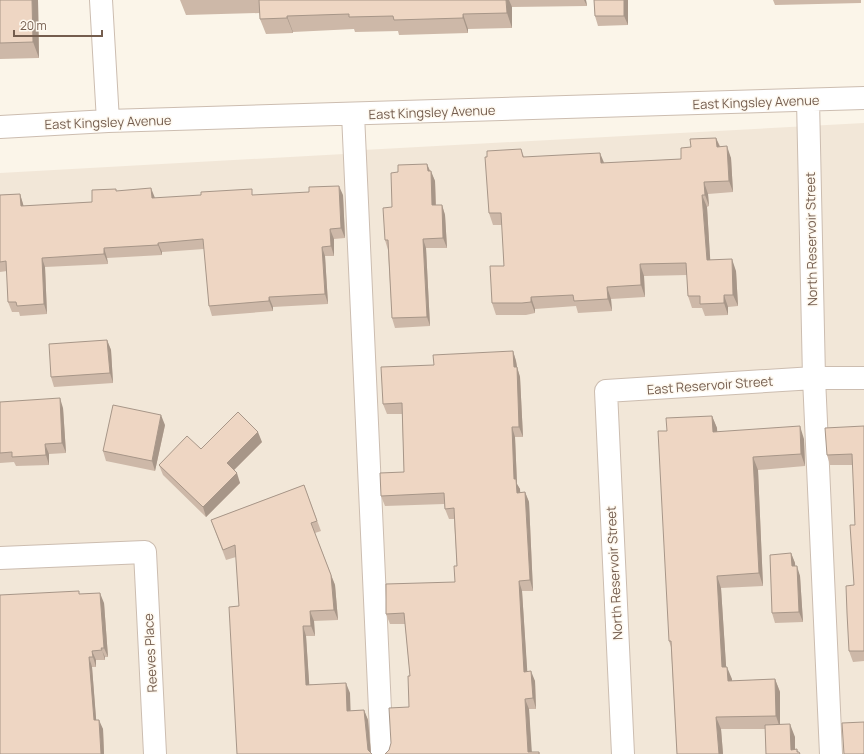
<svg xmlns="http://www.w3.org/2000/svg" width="864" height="754" font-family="Manrope,sans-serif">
<rect width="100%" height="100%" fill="#fbf5e9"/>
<path fill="#f2e7d8" d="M864,123V754H394L363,150Z
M344,154L373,754H0V173Z"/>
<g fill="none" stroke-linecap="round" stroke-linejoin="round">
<g stroke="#ccbdb0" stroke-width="24">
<path id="minor" d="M101,0L108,121
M808,100L814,378L831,754
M353,114L382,754
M0,127L108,121L864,98
M0,558L145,552L155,754
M623,754L606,391L814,378H864"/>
</g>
<use href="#minor" stroke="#fff" stroke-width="22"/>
</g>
<path fill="#cdb8a8" d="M0,0H38L39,58L0,59Z
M180,0H586L587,6L512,7V28L468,29V33L399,35L398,31L355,32L354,29L293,32V33L266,34L260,19V13L186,15Z
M594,0H628V25L598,26L595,16Z
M773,0H861V3L775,5Z
M716,138L720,146L731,158L733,192L708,194L709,206L707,207L710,260L736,271L738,306L728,307V315L705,316L702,308H692L688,296L687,275L644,276L645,297L611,299L612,311L578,313L576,306L535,309V313L526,315H496L492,303L504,266L502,225H493L489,213L487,157L521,149L524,157L604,163L681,159L691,147Z
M427,164L435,181L436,205H442L445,215L447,248H426L430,326L395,328L392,318L388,250L385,240L392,207L398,172Z
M116,191L155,198L254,195H343L345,238L334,239V256H325L328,304L273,307V311L212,316L209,306L204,249L162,252V255L107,258L108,264L45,267L47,314L20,316L19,312H12L8,302L7,271L0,272V195L20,194L23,204L24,206L92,202Z
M107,340L111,350L113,383L54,387L51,377Z
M513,351L516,361L517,367L520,377L523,437H515L517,484L520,489V493L525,492L529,502L533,591H522L527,671L535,681L536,709H529L531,752H539L540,754H385L389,750L409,707L410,676L405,624H390L386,614L455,582L457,566L454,519H449L445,509L444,504L385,506L381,496L404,472L402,414H387L383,404L434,365Z
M0,402L63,408L66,453L49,454V465L16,466L14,462L0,463Z
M712,416L717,428V432L804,439L805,466L758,470L763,586L721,588L726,667L732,681L775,679L780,692V725L795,737V749H797L798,752H799L800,754H766L765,729H721L723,754H677L671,647L669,641L667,431Z
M165,425L155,471L106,461L103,451Z
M864,426V661L853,662L849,651L854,585L855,525L853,465H830L827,455Z
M262,442L234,470L240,483L206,517L163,475L159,465L201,449Z
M304,485L321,531L315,533L335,585L338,620L314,621L315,636H306L309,684L350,693V711L364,710L368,720L371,753L239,606L236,557L226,560L211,520Z
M791,553L795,563V566L800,576L803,622L775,623L772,613Z
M80,594L104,603L108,657H105V660H96V667H92L96,720L103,729L104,754H0Z"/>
<path fill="#a79688" d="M32,0H38L39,58L33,42Z
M506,0H509L512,7V28L507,13Z
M584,0H586L587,6Z
M624,0H628V25L624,16Z
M463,14L468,29V33L463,18Z
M287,16L293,32V33L287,18Z
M716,138L721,150L717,147Z
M727,146L731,158L733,192L729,181Z
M600,153L605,165L601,163Z
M427,164L431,174L428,171Z
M431,171L435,181L436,215L432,205Z
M704,182L708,194L709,206L705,195Z
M339,186L343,195L345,238L341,228Z
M151,188L155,198H152Z
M20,194L23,204L24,216L21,206Z
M702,195L707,207L711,272L707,260Z
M442,205L445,215L447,248L443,238Z
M330,229L334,239V256L331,246Z
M423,239L426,248L430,326L427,317Z
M158,243L162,252V255L158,245Z
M322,247L325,256L328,304L325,294Z
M104,248L107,258L108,264L104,254Z
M42,258L45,267L47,314L44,304Z
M732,259L736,271L738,306L733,295Z
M640,264L644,276L645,297L641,285Z
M607,287L611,299L612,311L608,299Z
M724,295L728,307V315L724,303Z
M269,297L273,307V311L269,301Z
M531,297L535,309V313L531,302Z
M107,340L111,350L113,383L110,373Z
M513,351L516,361L517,367L520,377L523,437L519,427Z
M60,398L63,408L66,453L62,443Z
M161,415L165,425L155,471L152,461Z
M712,416L717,428L718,445L713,432Z
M800,426L804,439L805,466L801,454Z
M512,427L515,437L517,484L520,489L521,503L517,493L514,479Z
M258,432L262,442L231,473L227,463Z
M45,444L49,454V465L46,455Z
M753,457L758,470L763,586L759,573Z
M237,473L240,483L206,517L203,507Z
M525,492L529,502L533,591L530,580Z
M791,553L795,563L796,576L792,566Z
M797,566L800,576L803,622L799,612Z
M331,575L335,585L338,620L334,610Z
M717,576L721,588L727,680L722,667Z
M519,581L522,591L528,682L524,672Z
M100,593L104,603L108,657L104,648Z
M310,611L314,621L315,636L311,626Z
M303,626L306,636L310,695L306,685Z
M101,648L105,657V660L102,650Z
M92,651L96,660V667L93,657Z
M89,657L92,667L97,730L94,720Z
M727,667L732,679V694L728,681Z
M531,671L535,681L536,709L533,698Z
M775,679L780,692V728L776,716Z
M346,683L350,693L351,722L347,711Z
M525,699L529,709L532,754L528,752Z
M364,710L368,720L371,754L368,750Z
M716,717L721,729L723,754H719Z
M99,720L103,729L104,754H101Z
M790,724L795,737V754L791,750Z"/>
<path fill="#eed6c3" stroke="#a79688" d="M0,0H32L33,42L0,43Z
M259,0H506L507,13L463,14V18L394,20L393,16L349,17V14L287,16V18L260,19Z
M594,0H624V16H595Z
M716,138L717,147L727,146L729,181L704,182L705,195H702L707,260L732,259L733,295H724V303L700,304V296H688L686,263L640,264L641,285L607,287L608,299L574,301L573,295L531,297V302L522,303H492L490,266H504L501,213H489L485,157H487V151L521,149L523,157L600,153L601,163L681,159V148L691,147L690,139Z
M427,164L428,171H431L432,205H442L443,238L423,239L427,317L392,318L388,240H385L383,208L392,207L391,173L398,172V165Z
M339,186L341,228L330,229L331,246L322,247L325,294L269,297V301L209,306L203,239L158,243V245L104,248V254L42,258L44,304L17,306L16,302H8L6,261L0,262V195L20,194L21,206L92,202V190L116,189V191L151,188L152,198L201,195V192L252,189V195L309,192V187Z
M107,340L110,373L51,377L49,344Z
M513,351L514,367H517L519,427H512L514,479H516L517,493L525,492L530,580L519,581L524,672L531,671L533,698L525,699L528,752H539V754H385L389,750L391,743L389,708L409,707L408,676H410L404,613L386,614V584L455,582L454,566H457L454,508L445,509L444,493L381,496L380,473L404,472L402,403L383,404L381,367L434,365L433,355Z
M60,398L62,443L45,444L46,455L12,457V452L0,453V402Z
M113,405L161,415L152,461L103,451Z
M238,412L258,432L227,463L237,473L203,507L159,465L187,436L201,449Z
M712,416L713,432L800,426L801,454L753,457L759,573L717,576L722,667H727L728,681L775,679L776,716L716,717L719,754H677L671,641H669L658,431H667L666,418Z
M864,426V651H849L847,613L846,586L854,585L850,525H855L852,454L827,455L825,428Z
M304,485L317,521L311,523L331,575L334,610L310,611L311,626H303L306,685L346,683L347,711L364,710L368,750L372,754H237L229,607L239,606L235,545L223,550L211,520Z
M791,553L792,566H797L799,612L772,613L770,555Z
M79,591V594L100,593L104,648H101L102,650L92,651L93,657H89L94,720H99L101,754H0V595Z
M864,722V754H844L842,723Z
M790,724L791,750L797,749V752H799L800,754H766L765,725Z"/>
<g text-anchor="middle" stroke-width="3" stroke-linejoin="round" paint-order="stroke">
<g font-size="13" fill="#745d4e" stroke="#fef9f0">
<text transform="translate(756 102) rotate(-2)" y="5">East Kingsley Avenue</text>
<text transform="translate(432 112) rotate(-2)" y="5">East Kingsley Avenue</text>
<text transform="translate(108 122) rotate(-2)" y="5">East Kingsley Avenue</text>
<text transform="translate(811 239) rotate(-91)" y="5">North Reservoir Street</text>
<text transform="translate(710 385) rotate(-4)" y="5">East Reservoir Street</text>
<text transform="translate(614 573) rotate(-93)" y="5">North Reservoir Street</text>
<text transform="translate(150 653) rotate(-93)" y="5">Reeves Place</text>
</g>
</g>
<path d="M14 30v6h88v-6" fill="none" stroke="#745d4e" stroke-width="2"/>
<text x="20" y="30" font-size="12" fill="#745d4e" stroke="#fef9f0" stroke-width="3" paint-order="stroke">20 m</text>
</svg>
